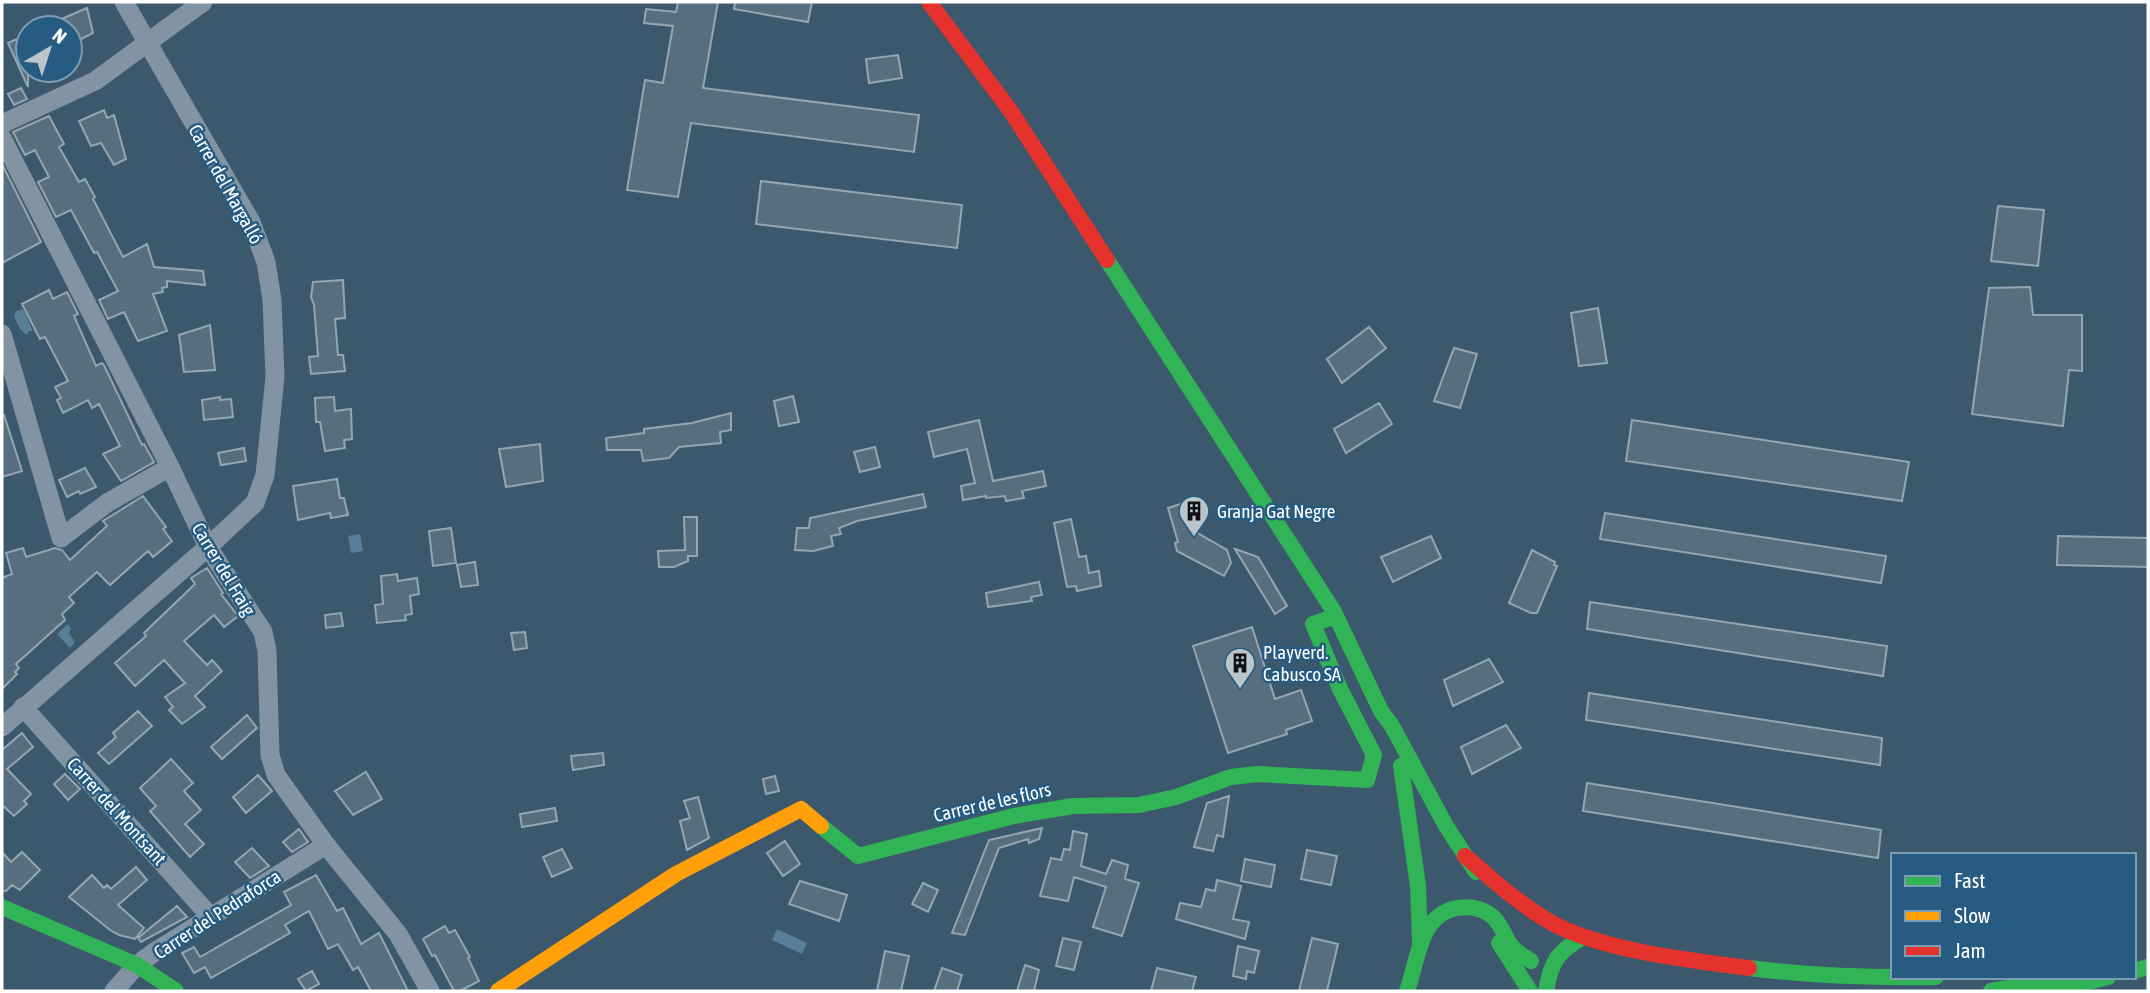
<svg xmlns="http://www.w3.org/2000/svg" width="2150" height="993" font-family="'Asap Condensed',sans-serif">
<rect width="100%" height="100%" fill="#3c586d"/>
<path fill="#597e97" d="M23,309L33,331H29L27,335L20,329L14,316L16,311Z
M360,534L363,551L351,553L348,536Z
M68,624L71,629L69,633L75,642L70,648L57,634Z
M777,929L807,943L802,954L772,940Z"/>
<path fill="#576e7e" stroke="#95a6b2" stroke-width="2" d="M678,2H718L703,88L919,115L914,152L691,123L678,197L627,190L645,80L663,83L673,26L644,23L646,9L676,12Z
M735,2H812L808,22L734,9Z
M87,8L93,33L70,45V28H41Z
M28,34V87L8,43Z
M898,55L902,78L869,83L866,59Z
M21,88L27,99L14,105L8,94Z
M104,110L107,118L114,115L126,159L114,165L101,143L91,146L79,121Z
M49,116L64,144L59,147L79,182L85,179L95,197L93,199L123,257L147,244L154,267L203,271L205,285L167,281V287L162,288L163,292L153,294L167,331L138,341L124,312L108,319L99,300L118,291L97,252L94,253L71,210L56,217L38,182L49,177L35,150L25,155L13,132Z
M2,164L41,242L2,263Z
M761,181L962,205L957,248L756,224Z
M1998,206L2044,210L2038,266L1991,261Z
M343,280L345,318L335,319L338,355H343L345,371L311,374L309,357L318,356L314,305L311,297L313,282Z
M2030,287L2033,315H2082V371L2069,370L2063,426L1972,414L1989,288Z
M49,290L53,299L67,292L78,314L74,316L96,366L102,363L104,365L142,445L144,444L154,462L121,481L103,454L120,446L99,404L92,408L88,400L63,413L57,400L61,398L55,387L68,381L45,337L40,339L22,304Z
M1598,308L1607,363L1579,366L1571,313Z
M210,325L215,370L184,372L179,335Z
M1369,327L1386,348L1342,383L1327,359Z
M1454,348L1477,354L1460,408L1434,401Z
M793,396L799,422L779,426L774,401Z
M220,397V400L231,399L233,417L204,420L202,400Z
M334,397L335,411L351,409L352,439L344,440L345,448L325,451L320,422H316L315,398Z
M1379,403L1392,424L1346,453L1334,429Z
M731,413V430L720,432L721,443L679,447L669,458L643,461L641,450H607L606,438L644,433V429L692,423Z
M2,415H4L22,471L2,477Z
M979,420L993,481L1043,471L1046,486L1022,491L1024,498L1006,501L1005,496L986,498V496L963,500L961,486L975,483L967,449L934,457L928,432Z
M1632,420L1909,462L1902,501L1626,461Z
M540,444L543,481L506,487L499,449Z
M875,447L880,467L860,472L854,452Z
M244,448L246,461L221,465L218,453Z
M85,468L96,487L80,494L79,491L67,497L59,480Z
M337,479L340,498H344L348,515L331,518L330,513L298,520L293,486Z
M923,494L926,507L857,521L839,528L841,534L831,536L833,546L813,551L795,550L797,528H809L810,518Z
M143,496L166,527L163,529L172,541L153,557L148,551L110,585L97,572L69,597L74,603L62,614L65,620L16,664L19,668L15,672L17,674L2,689V578L12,574L6,553L23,548L26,557L55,548L62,550L70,560L107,526L103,521Z
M1187,502L1196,532L1227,550L1231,563L1224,576L1177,551L1175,543L1178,542L1168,508Z
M1605,513L1886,556L1881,583L1600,539Z
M684,517H697V556H688V561L674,567H659L658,551L685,550Z
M1071,519L1079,557L1086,556L1089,573L1099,571L1101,586L1077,591L1076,586L1067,587L1054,523Z
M451,528L456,563L433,566L429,531Z
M1431,536L1441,558L1393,582L1381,557Z
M2058,536L2148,538V567L2057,565Z
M1235,549L1258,557L1287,606L1275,614Z
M1532,550L1555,562L1554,565L1557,566L1537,613H1531L1509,603Z
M475,562L478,585L461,587L457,565Z
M207,568L223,593L221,594L238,616L224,627L214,615L184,641L207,665L212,660L222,671L195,696L205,707L182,724L169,710L173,707L165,697L185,683L164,660L135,686L115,663L146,636L144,633L195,584L191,578Z
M397,574L398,581L417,578L419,594L410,596L412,614L405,615L406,620L377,623L375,605L383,604L381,576Z
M1039,582L1042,595L1031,597L1032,601L988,607L986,593Z
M1590,602L1887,646L1883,676L1587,629Z
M341,613L343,626L326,628L325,615Z
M1252,627L1275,699L1301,690L1312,721L1286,730L1287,734L1228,753L1193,646Z
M525,632L527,648L514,650L511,633Z
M1489,659L1503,682L1453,706L1444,680Z
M1589,693L1882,738L1880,765L1586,720Z
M138,711L152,726L109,764L98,753L116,737L113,733Z
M247,715L257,728L222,759L211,747Z
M1506,725L1521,748L1472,774L1461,747Z
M22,733L33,747L7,769L31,794L24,801L27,804L14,816L2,805V750Z
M603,753L604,765L573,770L571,756Z
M171,759L193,783L184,791L201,810L185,824L204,844L190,857L150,811L156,806L140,788Z
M366,772L382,799L353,815L335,791Z
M65,774L80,789L68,800L54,784Z
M258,775L272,791L246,813L233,797Z
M775,776L779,791L766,794L763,779Z
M1587,783L1881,830L1878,858L1583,811Z
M1229,796L1223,837L1217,835L1213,851L1194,847L1207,803Z
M698,797L709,838L687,850L680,821L690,818L684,801Z
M555,808L557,821L522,827L520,814Z
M1042,828L1039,839L1029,843L1028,839L999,848L965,935L952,933L989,840Z
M299,829L308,842L292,852L283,842Z
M1073,831L1087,834L1081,866L1106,874L1112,860L1128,865L1125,879L1139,883L1122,936L1093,927L1106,887L1074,877L1068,901L1040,896L1051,858L1061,860L1064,849L1070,850Z
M785,841L800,864L783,876L767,853Z
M252,848L269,866L250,878L235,862Z
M562,849L572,868L552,877L543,857Z
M1307,850L1337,856L1331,885L1301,879Z
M2,852L11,862L22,852L40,870L20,890L12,885L6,891H2Z
M1245,859L1275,865L1271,887L1241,881Z
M136,867L147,880L118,905L144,928L135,939L119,935L110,930L69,897L92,875L104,888L107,885L111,889Z
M316,875L337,911L343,908L361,944L379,933L408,991H371L358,967L353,970L338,944L328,949L309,911L285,925L290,933L211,978L205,967L194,973L182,953L194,947L200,957L291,905L284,892Z
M1217,880L1241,886L1233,919L1249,922L1245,939L1176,919L1180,903L1201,907L1206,889L1215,891Z
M800,881L847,895L839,921L789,904Z
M923,883L938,890L928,912L912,904Z
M177,906L187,917L141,942L138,938Z
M445,926L449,933L455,930L470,957L468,958L479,981L460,991H454L435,955L432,956L423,939Z
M1063,938L1081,942L1074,970L1056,966Z
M1312,938L1338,944L1327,991H1299Z
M1238,946L1259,951L1254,973L1247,971L1246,979L1233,976Z
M885,951L909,956L901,991H877Z
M1025,965L1039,970L1034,991H1017Z
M942,968L962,975L957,991H934Z
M1157,968L1196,977L1192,991H1151Z
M312,971L319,984L306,991L298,979Z"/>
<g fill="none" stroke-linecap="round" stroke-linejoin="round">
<path stroke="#8294a3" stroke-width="19" d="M2,124L95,81L203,2
M2,138L170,467L208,547L263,632L267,651L270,755L276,775L326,845L398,934L430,991
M2,334L61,538L107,503L170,467
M23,707L210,916
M2,727L208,547L255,503L265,475L275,377L272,300L266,262L251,222L124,2
M114,991L137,965L156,951L326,845"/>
<path stroke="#30b455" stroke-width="16" d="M1107,260L1333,610L1381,711L1392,726L1446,826L1476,872
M1401,766L1418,886L1420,943
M821,826L858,856L1014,816L1073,806L1139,805L1176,797L1231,777L1258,774L1367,780L1374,755L1340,689L1313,624L1336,616
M2,907L137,965L176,991
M1499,943L1530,991
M1749,968C1811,976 1873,978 1936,977
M2134,971L2148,967
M1407,991C1418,961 1419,915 1457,908C1469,906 1483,908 1493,917C1501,924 1504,935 1510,944C1515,952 1524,956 1531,961
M1546,991C1551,962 1557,952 1583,937
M1991,991L2073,977
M2051,991L2108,977"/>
<path stroke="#ff9f0a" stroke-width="16" d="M498,991L676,874L801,809L821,826"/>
<path stroke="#e5322d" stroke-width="16" d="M929,2L1010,110L1107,260
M1465,856C1492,879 1519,904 1550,922C1603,951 1689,960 1749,968"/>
</g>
<defs>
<g id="building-pin" transform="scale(1.575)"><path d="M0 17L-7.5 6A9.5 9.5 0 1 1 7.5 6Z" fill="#bbc5cc" stroke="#275c82"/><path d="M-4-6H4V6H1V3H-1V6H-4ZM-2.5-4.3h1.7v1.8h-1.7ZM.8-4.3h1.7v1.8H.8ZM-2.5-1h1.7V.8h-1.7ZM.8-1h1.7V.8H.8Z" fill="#111"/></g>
</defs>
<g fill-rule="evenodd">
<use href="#building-pin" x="1194" y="511"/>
<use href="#building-pin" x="1240" y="663"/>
</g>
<g text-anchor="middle" stroke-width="5" stroke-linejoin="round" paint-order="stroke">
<g font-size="19" fill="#fff" stroke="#275c82">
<text transform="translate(226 184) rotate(61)" y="7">Carrer del Margalló</text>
<text transform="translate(224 569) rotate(59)" y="7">Carrer del Fraig</text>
<text transform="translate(992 802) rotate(-13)" y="7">Carrer de les flors</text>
<text transform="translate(117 811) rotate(48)" y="7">Carrer del Montsant</text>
<text transform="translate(217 914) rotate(-33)" y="7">Carrer del Pedraforca</text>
</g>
<g font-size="19" fill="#fff" stroke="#275c82" text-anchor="start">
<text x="1217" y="518">Granja Gat Negre</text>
<text x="1263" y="659">Playverd.<tspan x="1263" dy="22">Cabusco SA</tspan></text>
</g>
</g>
<rect width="2150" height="993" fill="none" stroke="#ffffff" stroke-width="7"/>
<rect x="1891" y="853" width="245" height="126" fill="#275c82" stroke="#7d9db4" stroke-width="2"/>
<rect x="1905" y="876" width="35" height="10" fill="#30b455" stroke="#7d9db4" stroke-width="2"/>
<text x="1954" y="888" font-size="21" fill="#ffffff">Fast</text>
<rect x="1905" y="911" width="35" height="10" fill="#ff9f0a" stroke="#7d9db4" stroke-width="2"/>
<text x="1954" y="923" font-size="21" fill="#ffffff">Slow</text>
<rect x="1905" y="946" width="35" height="10" fill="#e5322d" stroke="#7d9db4" stroke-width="2"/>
<text x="1954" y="958" font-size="21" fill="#ffffff">Jam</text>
<g transform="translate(49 49) rotate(39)"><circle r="33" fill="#275c82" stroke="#7d9db4" stroke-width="2"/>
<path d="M0-5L12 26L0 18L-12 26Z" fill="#bbc5cc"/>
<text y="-10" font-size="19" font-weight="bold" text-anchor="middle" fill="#ffffff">N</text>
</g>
</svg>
